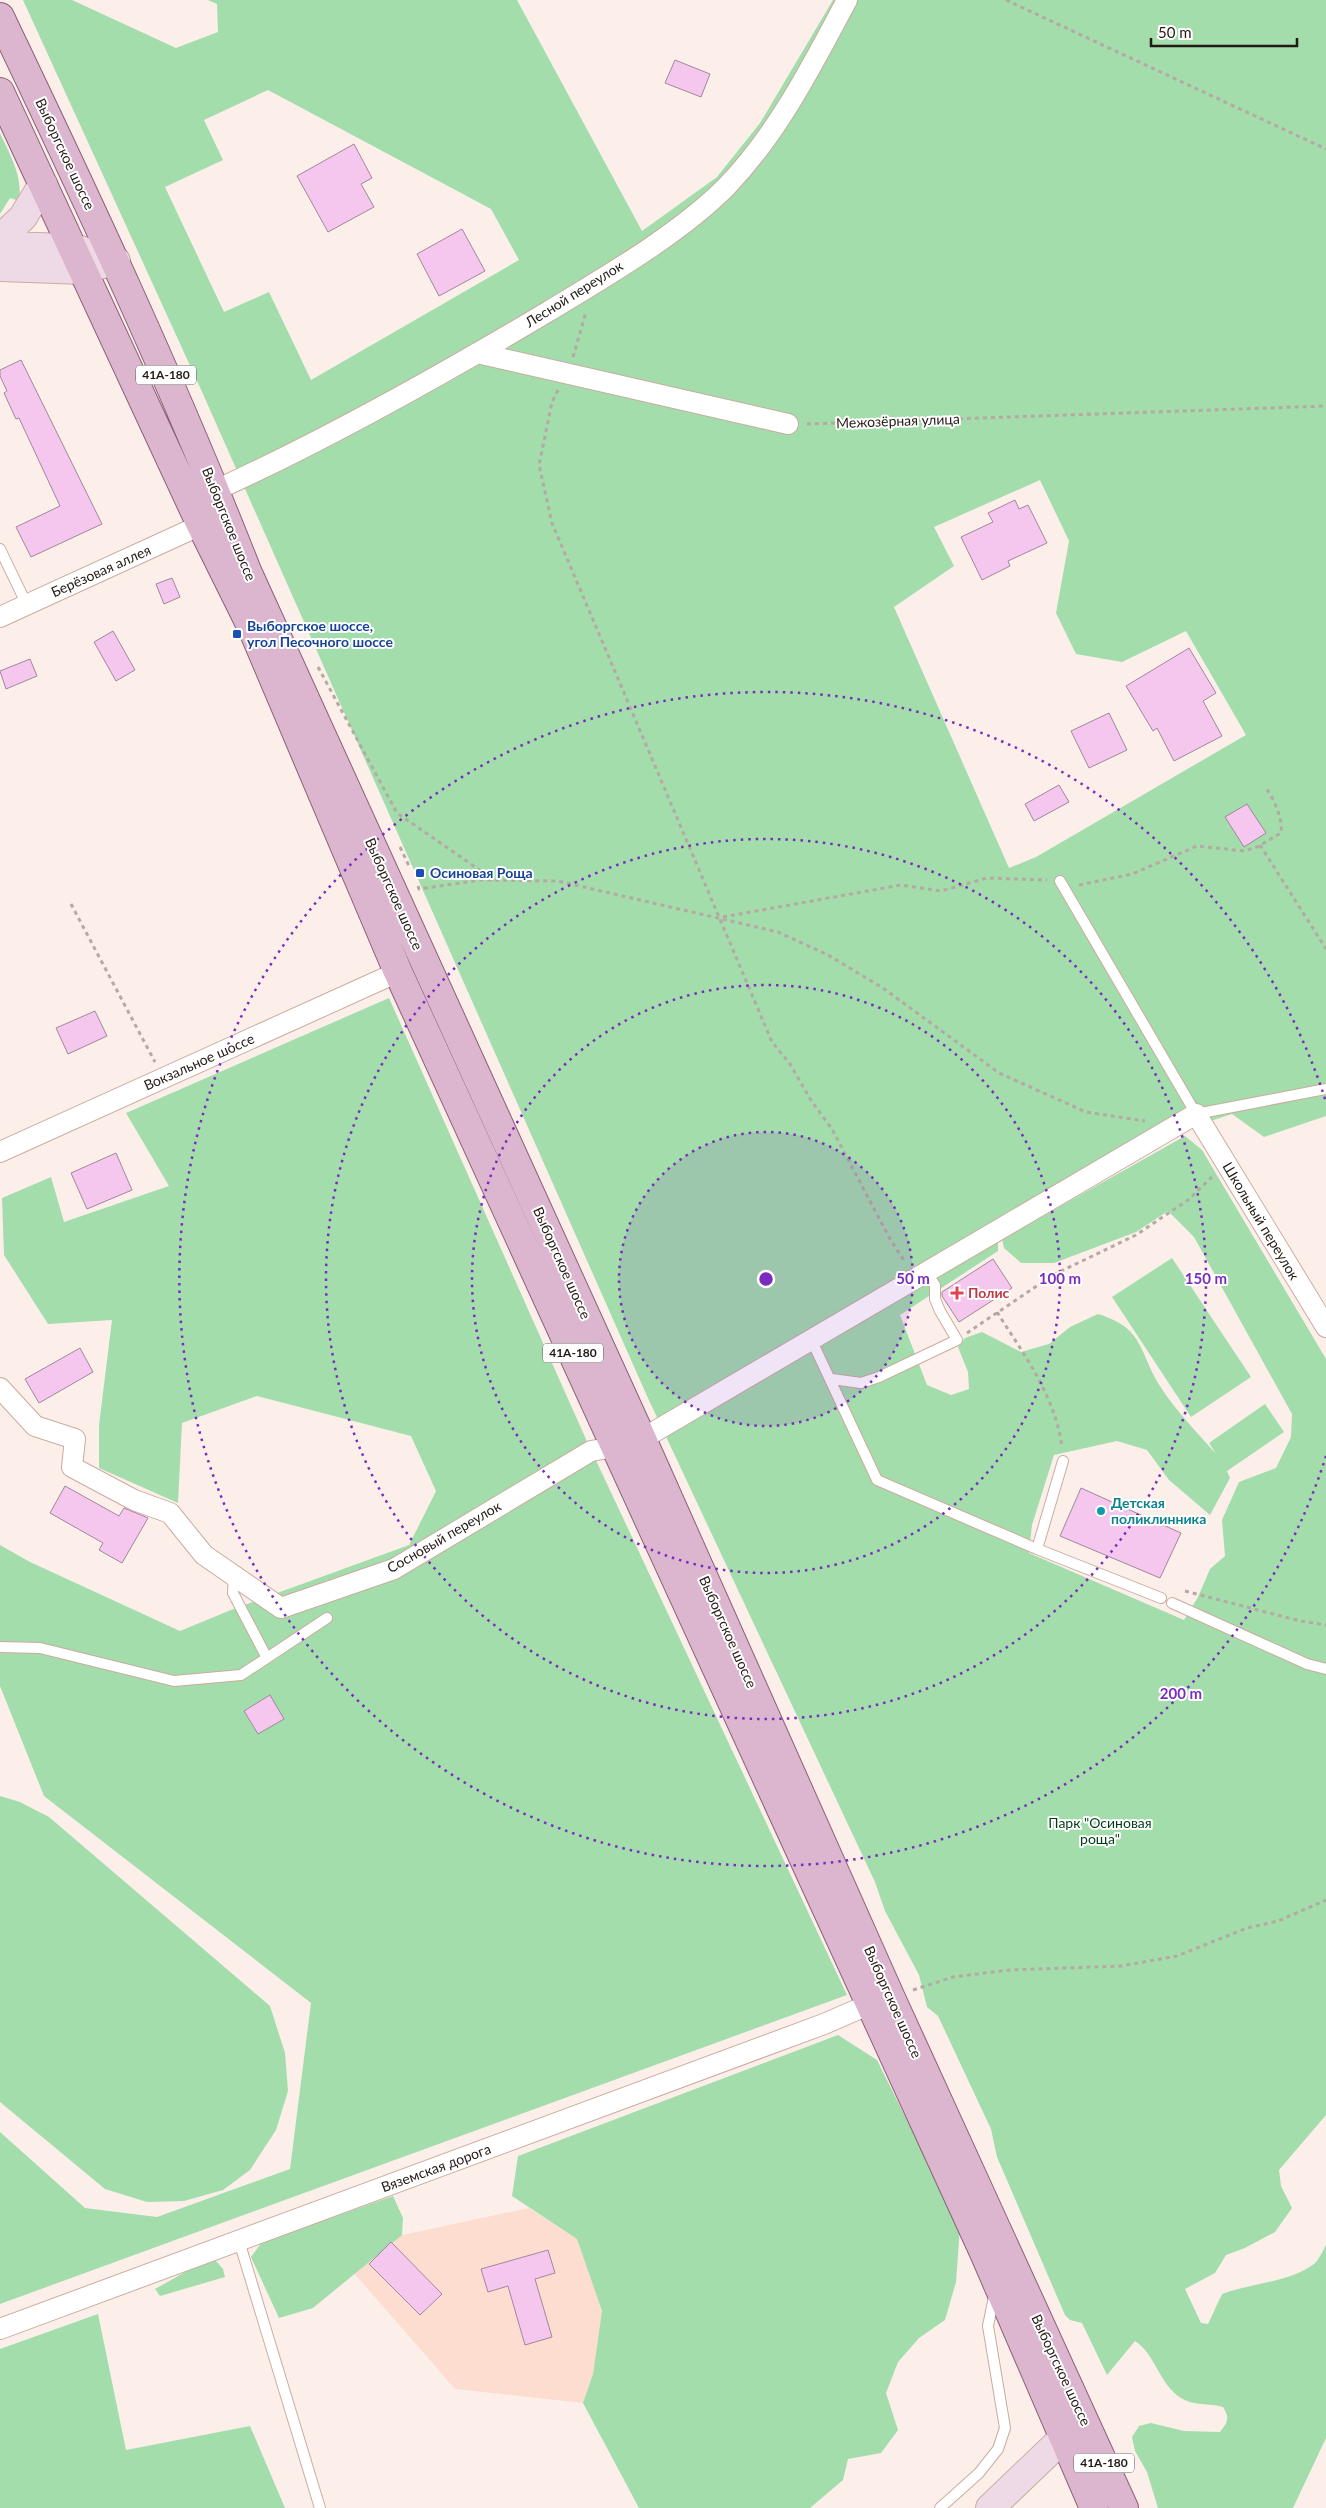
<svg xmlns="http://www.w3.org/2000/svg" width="1326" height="2508" font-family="Lato,sans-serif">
<rect width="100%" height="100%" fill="#fcefea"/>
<path fill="#fdddd0" d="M529,2208L577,2239L602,2311L593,2374L583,2403L455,2389L353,2272L397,2231L402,2235Z"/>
<path fill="#a2ddab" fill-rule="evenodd" d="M23,0H72L176,48L218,32L217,4L208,0H517L642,231L717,177L760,123L833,0H1326V1116L1264,1137L1232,1114L1198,1125L1163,1127L998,1238V1251L900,1315L927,1385L951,1395L969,1389L968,1372L958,1347L965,1338L982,1332L1021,1352L1049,1344L1070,1327L1098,1314C1144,1328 1138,1350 1160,1386C1175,1410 1197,1432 1216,1454L1209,1443L1265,1404L1284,1432L1227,1471L1230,1478L1210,1515L1169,1480L1147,1450L1117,1441L1054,1455L1032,1525L1029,1553L1184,1620L1198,1597L1210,1569L1225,1556L1222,1520L1239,1482L1276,1468L1291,1437L1292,1414L1194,1237L1168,1211L1136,1232L1054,1263H1021L1004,1248L1002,1239L1185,1136L1202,1150L1326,1359V2115L1279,2170L1281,2186L1292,2208L1275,2232L1245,2248L1226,2255L1215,2273L1185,2289L1201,2323L1208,2324L1222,2294C1251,2283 1288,2283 1314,2264C1319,2260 1323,2250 1326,2245V2438L1293,2508H1158L1147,2472L1135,2451L1132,2437L1139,2426L1151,2423L1184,2431L1220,2432C1228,2422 1230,2418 1223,2407C1210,2403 1193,2406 1181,2398C1159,2384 1156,2355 1135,2341L1107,2375L1082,2323L1070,2320L1065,2315L997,2157L991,2129L938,2016L927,2007L919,1975L885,1911L875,1882L647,1396L203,394ZM268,90L491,209L519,260L311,380L269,292L224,312L165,187L223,160L204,120ZM1040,480L1069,541L1056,613L1076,654L1122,662L1186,631L1246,735L1036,857L1009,868L894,607L954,566L934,527Z
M0,133C10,155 23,176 19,201L10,198L0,214Z
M389,998L585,1437L847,1995L0,2304V2132L85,2208L157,2217L290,2169L311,2003L44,1796L0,1686V1545L30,1562L180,1631L231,1610L409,1545L436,1491L411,1436L257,1396L182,1423L178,1503L99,1468V1425L112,1320L48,1324L4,1255L2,1198L51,1177L64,1222L169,1186L126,1113Z
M1172,1258L1251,1377L1191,1417L1112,1297Z
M0,1796L20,1802L49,1817L270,2006L285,2053L288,2091L276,2130L250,2170L223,2190L184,2201L147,2202L105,2189L0,2102Z
M838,2035L877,2060L960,2227L956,2282L945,2320L919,2338L898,2362L886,2393L898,2430L881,2453L848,2459L843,2480L810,2508H639L583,2403L593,2374L602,2311L577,2239L512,2196L518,2156Z
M393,2196L403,2218L402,2235L313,2308L279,2318L251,2257L262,2242Z
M215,2260L223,2269L225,2277L160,2296L155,2289L189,2270Z
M98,2314L126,2450L250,2426L285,2508H0V2349Z"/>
<path fill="#f6c7ee" stroke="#9f879b" d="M675,60L710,74L701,97L665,83Z
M354,144L372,178L361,184L374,207L328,232L297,176Z
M462,229L485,271L439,296L417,254Z
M21,360L102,524L31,557L16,527L60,506L19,418L16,419L4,393L7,391L0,376V370Z
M1015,500L1019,509L1028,505L1047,543L1008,561L1010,566L982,580L961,537L993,522L988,513Z
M172,578L180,597L164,604L156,584Z
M113,631L135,670L116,681L94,642Z
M1189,648L1216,693L1203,701L1222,736L1174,761L1157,728L1153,731L1126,686Z
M30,659L37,676L6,689L0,671Z
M1109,713L1127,750L1089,768L1071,731Z
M1059,785L1069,802L1034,821L1025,804Z
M1247,804L1266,833L1244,847L1225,817Z
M95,1011L107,1036L68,1054L56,1028Z
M116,1153L132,1190L87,1209L71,1173Z
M993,1259L1012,1288L959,1322L942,1296V1292Z
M80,1348L93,1372L39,1403L25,1379Z
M65,1486L119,1516L124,1508L148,1518L122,1563L99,1550L103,1543L50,1513Z
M1081,1488L1181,1533L1160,1578L1060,1536Z
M270,1695L284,1719L258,1734L244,1711Z
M391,2242L442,2294L420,2315L369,2264Z
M548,2250L555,2273L535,2279L552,2337L525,2345L508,2286L488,2292L481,2269Z"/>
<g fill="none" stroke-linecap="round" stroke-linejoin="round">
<g stroke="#caac9f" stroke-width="12">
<path id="lane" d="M0,549L27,605
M1060,881L1196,1114L1326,1089
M811,1339L877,1480L1037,1549L1161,1598
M832,1379L861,1383L879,1377L957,1340L940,1311L935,1299V1285L926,1272
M1037,1549L1063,1461
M234,1575L233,1593L267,1658
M1172,1603L1307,1664L1326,1669
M0,1647L40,1648L174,1681L241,1675L327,1618
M239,2241L320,2508
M940,2508L979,2473L998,2449L1005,2428L988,2326L995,2292"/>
</g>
<g stroke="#caac9f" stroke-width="22">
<path id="street" d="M477,353L788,424
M216,490C330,438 440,376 549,311C605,277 681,233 727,186C778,133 813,64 847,0
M0,617L201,525
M0,1152L398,972
M0,1388L35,1426L75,1439L72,1467L134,1500L170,1513L204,1555L281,1608L394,1569L591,1451L615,1447
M642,1439L1196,1114L1326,1327
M0,2329L824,2024L870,2004"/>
</g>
<g stroke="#caac9f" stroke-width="30">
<path id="secondary" d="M0,239L23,217L43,184
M0,246L74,248L116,261
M0,267L84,270L103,264
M990,2508L1081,2421"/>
</g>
<g stroke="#8c5f77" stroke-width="30">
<path id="primary" d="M0,17C87,199 173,382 247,571L642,1439L891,1998L1124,2508
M0,92L201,525L252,628L398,972L985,2255L1094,2508"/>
</g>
<path stroke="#b5a9a4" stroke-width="3" stroke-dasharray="4 4" stroke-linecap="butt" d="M1006,0L1326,149
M573,357L586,312
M558,390L552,402L539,465L552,523L772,1042L790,1064L812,1102L832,1129L890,1239L905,1262
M807,424L1326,406
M318,667L397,813L494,880
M1260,845L1326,949
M400,847L409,866
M1079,885L1132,874L1197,846L1244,851L1257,847L1281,833C1283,818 1274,800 1266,788
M418,886L419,889L481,880L558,881L778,932L828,955L883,988L999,1073L1086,1112L1145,1121
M71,904L155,1062
M723,917L901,885L941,891L987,878L1047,880
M997,1312C1024,1355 1056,1397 1062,1448
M967,1333L1053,1275L1136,1235L1188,1200L1212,1177
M1185,1591L1300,1621L1326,1625
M913,1990L953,1977L1009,1970L1121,1966L1177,1956L1247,1928L1278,1921L1326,1900"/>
<use href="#lane" stroke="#fff" stroke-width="10"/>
<use href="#street" stroke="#fff" stroke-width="20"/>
<use href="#secondary" stroke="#eddae6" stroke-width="28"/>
<use href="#primary" stroke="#dcb6ce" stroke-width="28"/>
</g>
<circle cx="766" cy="1279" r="147" fill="#7b2cbf" fill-opacity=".12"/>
<g fill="none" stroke="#7b2cbf" stroke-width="2.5" stroke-dasharray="2.5 5">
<circle cx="766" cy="1279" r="147"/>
<circle cx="766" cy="1279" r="294"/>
<circle cx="766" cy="1279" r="440"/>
<path d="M1326 1456A587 587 0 1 1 1326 1102"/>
</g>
<g fill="#1a4fb4" stroke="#fff" stroke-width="2">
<rect x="232" y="629" width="10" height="10" rx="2.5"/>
<rect x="415" y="868" width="10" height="10" rx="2.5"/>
</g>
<path fill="#e0444e" stroke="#fff" stroke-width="2" d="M954.5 1285.5h5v5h5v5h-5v5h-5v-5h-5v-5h5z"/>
<circle fill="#0f9aa8" stroke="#fff" stroke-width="2" cx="1101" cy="1511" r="5"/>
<g text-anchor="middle" stroke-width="4" stroke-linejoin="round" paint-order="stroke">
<g fill="#fff" stroke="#665e5a" stroke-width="1">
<rect x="136" y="365.5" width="60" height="19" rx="4"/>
<rect x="543" y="1343.5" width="60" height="19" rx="4"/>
<rect x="1074" y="2453.5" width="60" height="19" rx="4"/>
</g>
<g font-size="12" font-weight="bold" fill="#241914">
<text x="166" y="379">41А-180</text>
<text x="573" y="1357">41А-180</text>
<text x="1104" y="2467">41А-180</text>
</g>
<g font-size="14" fill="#241914" stroke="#fff">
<text transform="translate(65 154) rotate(65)" y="5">Выборгское шоссе</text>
<text transform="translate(574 294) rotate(-32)" y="5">Лесной переулок</text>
<text transform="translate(898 421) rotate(-2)" y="5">Межозёрная улица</text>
<text transform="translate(229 524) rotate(68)" y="5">Выборгское шоссе</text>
<text transform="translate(101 571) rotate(-24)" y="5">Берёзовая аллея</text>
<text transform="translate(394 894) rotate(66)" y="5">Выборгское шоссе</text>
<text transform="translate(199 1062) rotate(-24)" y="5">Вокзальное шоссе</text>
<text transform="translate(1261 1221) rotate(59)" y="5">Школьный переулок</text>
<text transform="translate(562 1263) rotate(66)" y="5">Выборгское шоссе</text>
<text transform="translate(444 1537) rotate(-30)" y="5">Сосновый переулок</text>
<text transform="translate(728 1632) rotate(66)" y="5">Выборгское шоссе</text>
<text transform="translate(893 2002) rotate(66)" y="5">Выборгское шоссе</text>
<text transform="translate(436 2168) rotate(-20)" y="5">Вяземская дорога</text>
<text transform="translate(1061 2370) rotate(65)" y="5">Выборгское шоссе</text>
</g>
<g font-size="14" font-weight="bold" fill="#164399" stroke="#fff" text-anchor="start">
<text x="247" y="631">Выборгское шоссе,<tspan x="247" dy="16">угол Песочного шоссе</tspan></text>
<text x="430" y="878">Осиновая Роща</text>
</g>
<g font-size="14" font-weight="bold" fill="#be3a42" stroke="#fff" text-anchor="start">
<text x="968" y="1298">Полис</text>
</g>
<g font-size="14" font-weight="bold" fill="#0d838f" stroke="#fff" text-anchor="start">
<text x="1111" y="1508">Детская<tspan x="1111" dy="16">поликлинника</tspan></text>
</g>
<g font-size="14" fill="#003d15" stroke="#fff">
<text x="1100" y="1828">Парк "Осиновая<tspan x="1100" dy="16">роща"</tspan></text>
</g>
</g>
<circle cx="766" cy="1279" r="8" fill="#7b2cbf" stroke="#fff" stroke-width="2.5"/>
<g font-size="15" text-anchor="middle" font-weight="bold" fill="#7b2cbf" stroke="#fff" stroke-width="4" stroke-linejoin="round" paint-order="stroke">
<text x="913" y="1284">50 m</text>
<text x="1060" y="1284">100 m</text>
<text x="1206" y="1284">150 m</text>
<text x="1181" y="1699">200 m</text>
</g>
<path d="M1151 38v8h146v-8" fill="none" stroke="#241914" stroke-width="2.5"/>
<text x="1158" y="38" font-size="15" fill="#241914" stroke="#ffffff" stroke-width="4" paint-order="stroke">50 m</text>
</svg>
